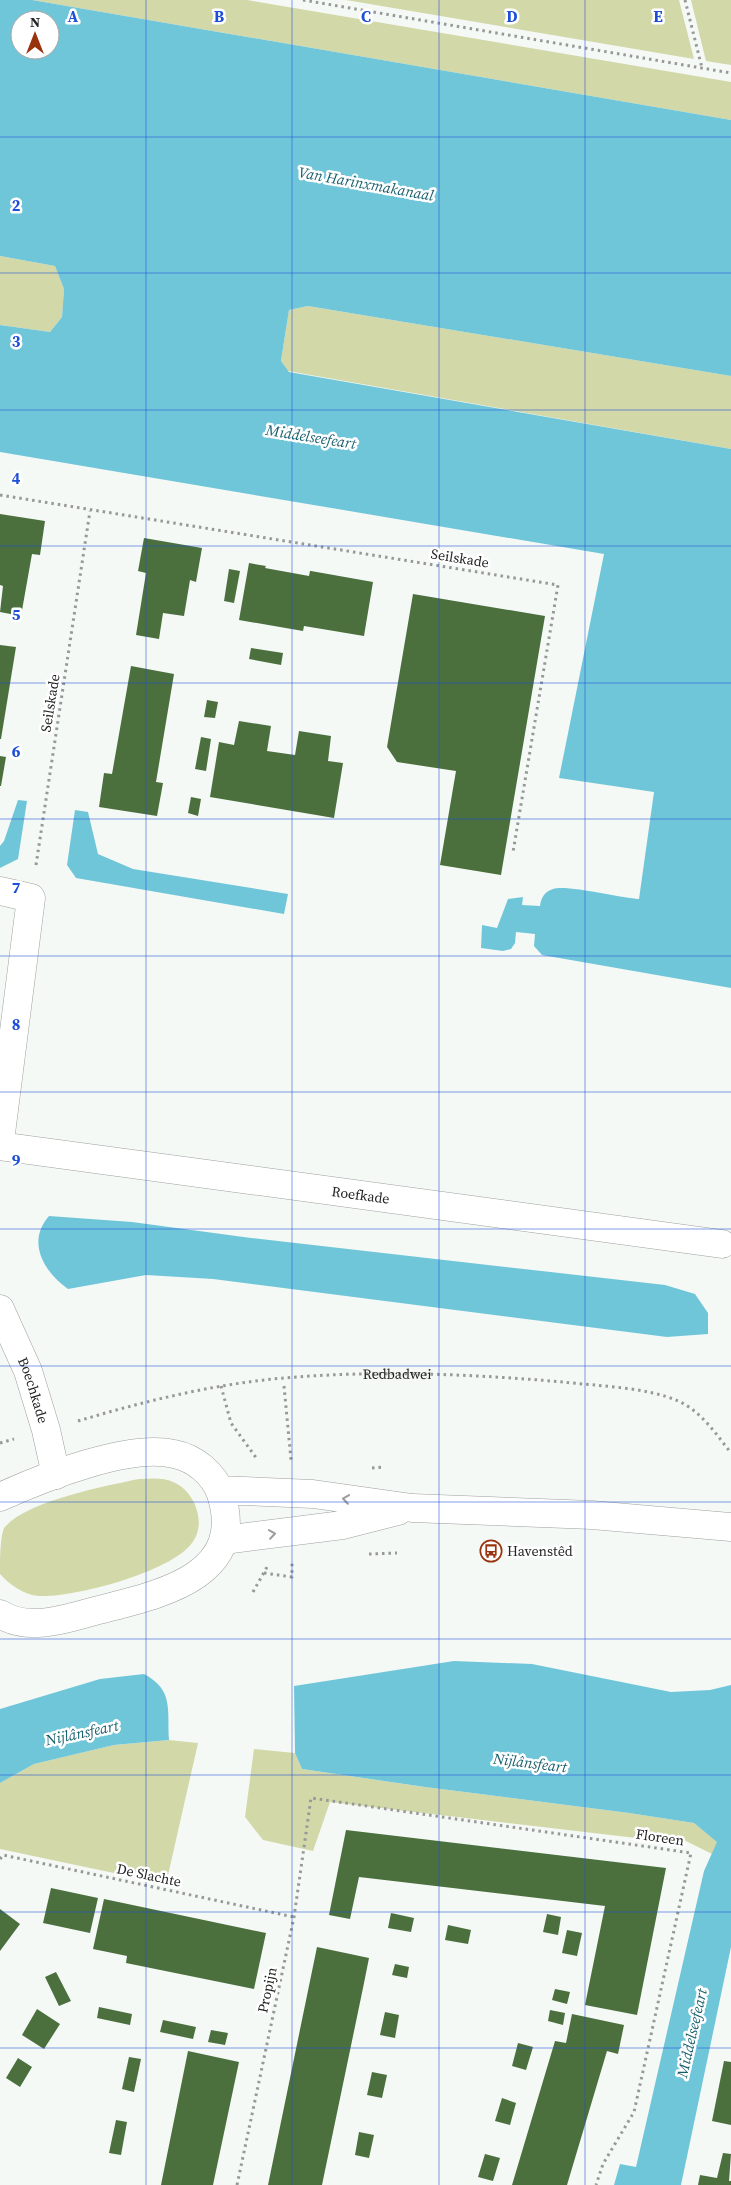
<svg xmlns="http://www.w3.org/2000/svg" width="731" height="2185" font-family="'Source Serif 4',serif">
<rect width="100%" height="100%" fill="#f4f9f6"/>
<path fill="#d2d8a8" d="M32,0H247L731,82V120Z
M346,0H679L694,59Z
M691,0H731V65L706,61Z
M0,256L55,266L64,289L62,317L50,332L0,325Z
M308,306L731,376V449L288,371L281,361L289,310Z
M139,1479C150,1479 163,1477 173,1482C194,1490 206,1521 194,1540C177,1571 73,1598 39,1596C24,1595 10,1585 0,1574C0,1561 0,1538 4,1528C26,1501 105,1486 139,1479Z
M169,1740L198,1743L166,1884L0,1849V1783L34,1764L114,1745Z
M254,1749L295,1753L302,1769L425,1787L629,1813L694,1823L718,1842L712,1854L678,1837L670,1842L330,1802L313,1851L263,1840L245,1817Z"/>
<path fill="#70c6d9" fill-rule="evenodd" d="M0,0H32L731,120V376L308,306L289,310L281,361L289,372L731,449V988L542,955L534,946L535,934L516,932L515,943L511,949L503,951L481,948L482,925L497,928L508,899L523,897L522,905L540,906C541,898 544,892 553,889C565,884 622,898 639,899L654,792L559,778L604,554L0,452V325L50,332L62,317L64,289L55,266L0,256ZM20,20H50V50H20Z
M18,800L27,801L18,859L0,868V846L4,841Z
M75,810L88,812L98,854L133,869L288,894L284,914L76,878L67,865Z
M49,1216L132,1222L251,1238L665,1285L695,1294L708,1313V1334L667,1337L213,1279L146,1275L68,1289C44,1272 26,1242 49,1216Z
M454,1661L532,1664L671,1692L710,1690L731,1685V1947L681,2185H614L620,2164L636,2167L704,1871L717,1842L694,1823L629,1813L425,1787L302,1769L295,1753L294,1686Z
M144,1674C174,1690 167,1709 169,1740L114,1745L34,1764L0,1783V1709L100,1679Z"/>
<path fill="#4b703e" d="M0,514L45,521L40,555L32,554L21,616L0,612L3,586L0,585Z
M144,538L202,548L196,582L190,580L184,616L163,613L159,639L136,635L146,573L138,571Z
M249,563L266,566L265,568L309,576L310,571H311L373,582L364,636L304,626L303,631L239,620Z
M229,569L240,571L234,603L224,601Z
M413,594L545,616L501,875L440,865L456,771L397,762L387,747Z
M0,645L16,647L1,739H0Z
M251,648L283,653L281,665L249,659Z
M131,666L174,674L156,782L163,783L157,816L99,807L104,773L112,774Z
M207,700L218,702L215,718L204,717Z
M239,721L271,726L267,751L295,755L299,731L331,736L328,761L343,763L334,818L210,797L219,742L234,745Z
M201,737L211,739L206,771L195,769Z
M0,756L6,757L1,786H0Z
M191,797L201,799L198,816L188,813Z
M346,1830L666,1868L637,2015L585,2005L605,1906L359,1877L350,1919L329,1915Z
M51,1888L98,1898L90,1933L43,1923Z
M104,1899L266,1933L254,1989L126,1963L127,1956L93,1949Z
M0,1909L20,1924L0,1951Z
M391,1913L414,1918L411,1932L388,1928Z
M547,1914L561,1917L558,1935L543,1932Z
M448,1925L471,1930L468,1944L445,1940Z
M567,1930L582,1933L577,1956L562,1953Z
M317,1947L369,1958L363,1988L322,2185H268Z
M395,1964L409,1967L407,1978L392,1975Z
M56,1972L71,2001L59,2006L45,1977Z
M555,1989L570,1992L567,2004L552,2000Z
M99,2007L132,2014L130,2025L97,2018Z
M37,2009L60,2024L44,2049L22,2035Z
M550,2010L565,2013L563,2025L548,2021Z
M385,2012L399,2015L395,2038L380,2035Z
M572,2014L624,2025L618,2054L607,2051L567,2185H512L555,2041L566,2043Z
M163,2020L196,2027L193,2039L160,2032Z
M211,2030L228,2033L225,2045L208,2042Z
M518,2043L533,2047L526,2070L512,2066Z
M188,2051L239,2062L232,2095L213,2185H161Z
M129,2057L141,2059L134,2092L122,2089Z
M18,2058L32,2067L20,2087L6,2078Z
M724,2061L731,2062V2125L712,2121Z
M372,2072L387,2075L382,2098L367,2095Z
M502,2098L516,2103L510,2125L495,2121Z
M116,2120L127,2122L121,2155L109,2153Z
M359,2132L374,2135L369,2158L355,2155Z
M723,2153L731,2154L729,2181H731V2185H698L700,2175L717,2178Z
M485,2154L500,2158L493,2181L478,2177Z"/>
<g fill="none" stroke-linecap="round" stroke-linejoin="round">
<g stroke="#9da19f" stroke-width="29">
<g id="street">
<path d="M0,891L31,898L0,1141"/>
<path id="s2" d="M0,1146L722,1244"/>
<path id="s3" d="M0,1309L28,1371L46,1430L56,1475"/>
</g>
</g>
<g stroke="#9da19f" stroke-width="29">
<path id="secondary" d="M220,1490L313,1494L412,1508L592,1515L731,1527
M0,1497C42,1478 129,1443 174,1454C195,1458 214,1474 221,1494C248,1579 155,1595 95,1611C64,1619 29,1632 0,1614
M224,1540L343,1525L398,1511"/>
</g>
<g stroke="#969997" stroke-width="3" stroke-dasharray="2.5 4" stroke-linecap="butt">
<path d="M303,0L731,73"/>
<path d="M685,0L702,68"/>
<path d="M0,495L558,585L513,852"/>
<path d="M36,865L90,511"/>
<path d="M221,1386L231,1423L257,1459"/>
<path d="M284,1386L291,1460"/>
<path id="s1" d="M78,1421C145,1401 214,1384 284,1378C376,1370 471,1374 563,1382C597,1386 647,1387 678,1401C701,1411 716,1434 731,1453"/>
<path d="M0,1443L14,1439"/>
<path d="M372,1468L385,1467"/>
<path d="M369,1554L397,1553"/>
<path d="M264,1573L292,1577V1563"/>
<path d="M253,1592L267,1567"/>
<path d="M0,1859L3,1855L294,1917"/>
<path d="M237,2185L294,1917L311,1798L691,1853L634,2112L603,2164L596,2185"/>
</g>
<use href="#street" stroke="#fff" stroke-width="28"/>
<use href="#secondary" stroke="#fff" stroke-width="28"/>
</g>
<defs><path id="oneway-chevron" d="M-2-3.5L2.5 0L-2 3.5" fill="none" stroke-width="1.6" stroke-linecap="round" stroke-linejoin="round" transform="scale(1.25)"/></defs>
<g stroke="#9c9d9c">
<use href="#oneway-chevron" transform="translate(346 1499) rotate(-172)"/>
<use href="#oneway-chevron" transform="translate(272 1534) rotate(-8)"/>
</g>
<path fill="none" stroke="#1d4ed8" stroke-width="1" stroke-opacity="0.55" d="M146,0V2185M292,0V2185M439,0V2185M585,0V2185M0,137H731M0,273H731M0,410H731M0,546H731M0,683H731M0,819H731M0,956H731M0,1092H731M0,1229H731M0,1366H731M0,1502H731M0,1639H731M0,1775H731M0,1912H731M0,2048H731"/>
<defs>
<g id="bus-ring" transform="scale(1.125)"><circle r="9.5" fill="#fff" stroke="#99330e" stroke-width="1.5"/><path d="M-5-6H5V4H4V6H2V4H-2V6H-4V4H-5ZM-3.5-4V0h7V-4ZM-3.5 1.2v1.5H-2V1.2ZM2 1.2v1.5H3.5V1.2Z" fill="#99330e"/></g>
</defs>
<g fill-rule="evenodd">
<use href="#bus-ring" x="491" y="1551"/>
</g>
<g text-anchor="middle" stroke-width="5" stroke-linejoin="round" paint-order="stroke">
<g font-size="14" fill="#242524" stroke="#fff">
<text transform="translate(460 558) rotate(9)" y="5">Seilskade</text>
<text transform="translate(50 703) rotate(-81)" y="5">Seilskade</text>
<text dy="5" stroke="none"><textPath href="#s2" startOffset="364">Roefkade</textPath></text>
<text dy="5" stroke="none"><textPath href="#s1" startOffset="324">Redbadwei</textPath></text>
<text dy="5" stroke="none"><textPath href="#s3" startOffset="88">Boechkade</textPath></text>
<text transform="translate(660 1837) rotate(8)" y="5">Floreen</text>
<text transform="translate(149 1875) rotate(12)" y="5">De Slachte</text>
<text transform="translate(267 1990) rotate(-78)" y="5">Propijn</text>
</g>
<g font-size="14" fill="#242524" stroke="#fff" text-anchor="start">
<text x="507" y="1556">Havenstêd</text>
</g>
<g font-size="15" font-style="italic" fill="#185f6d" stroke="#fff">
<text transform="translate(366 184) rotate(10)" y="5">Van Harinxmakanaal</text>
<text transform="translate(311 437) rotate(9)" y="5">Middelseefeart</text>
<text transform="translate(82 1733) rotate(-12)" y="5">Nijlânsfeart</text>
<text transform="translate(530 1763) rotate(7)" y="5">Nijlânsfeart</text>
<text transform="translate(692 2033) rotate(-77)" y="5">Middelseefeart</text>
</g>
</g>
<g font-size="16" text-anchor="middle" font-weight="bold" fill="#1d4ed8" stroke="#fff" stroke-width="5" stroke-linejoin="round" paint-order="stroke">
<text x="73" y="22">A</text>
<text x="219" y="22">B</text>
<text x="366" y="22">C</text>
<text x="512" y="22">D</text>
<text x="658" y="22">E</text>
<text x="16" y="211">2</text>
<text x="16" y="347">3</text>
<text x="16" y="484">4</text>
<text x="16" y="620">5</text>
<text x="16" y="757">6</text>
<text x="16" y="893">7</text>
<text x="16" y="1030">8</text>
<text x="16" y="1166">9</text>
</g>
<g transform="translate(35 35)"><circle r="24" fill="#ffffff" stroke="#a7a8a7"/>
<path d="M0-4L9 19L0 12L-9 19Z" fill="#99330e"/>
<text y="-8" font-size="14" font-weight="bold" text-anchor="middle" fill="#242524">N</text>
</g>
</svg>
